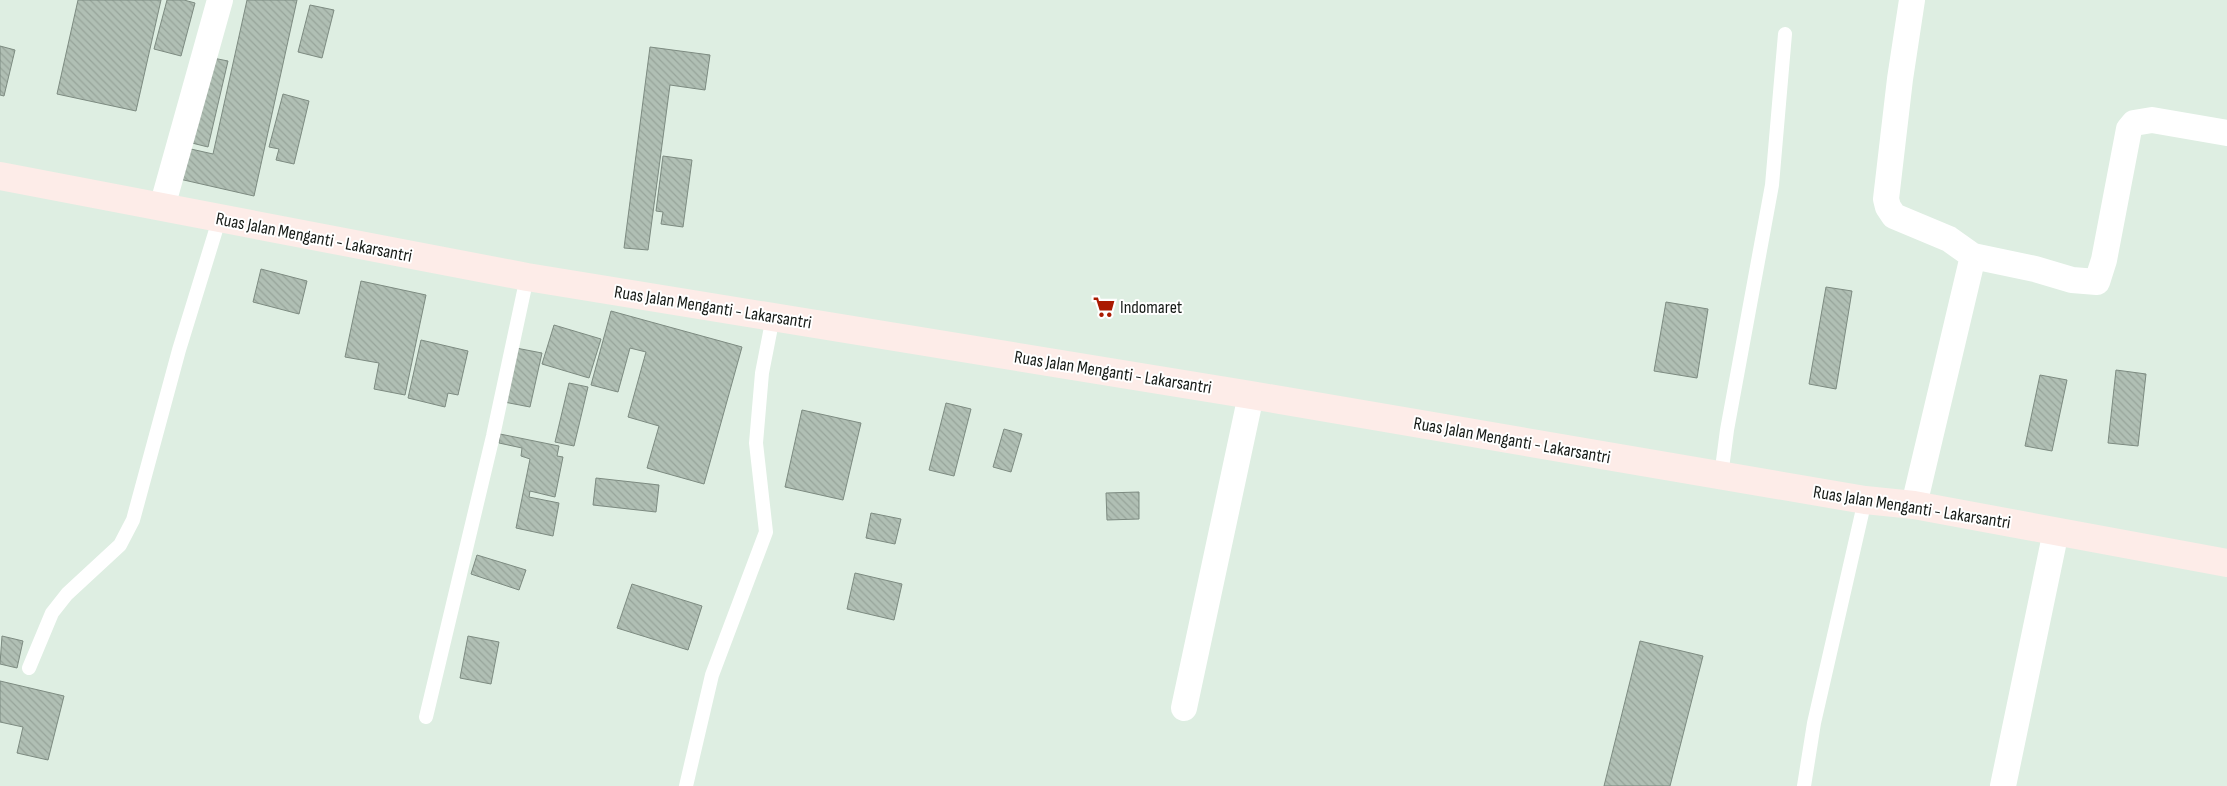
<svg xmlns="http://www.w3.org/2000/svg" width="2227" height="786" font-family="'Sofia Sans Condensed',sans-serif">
<defs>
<pattern id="building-back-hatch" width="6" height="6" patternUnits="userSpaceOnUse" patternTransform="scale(1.25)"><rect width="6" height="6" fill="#b0bfb4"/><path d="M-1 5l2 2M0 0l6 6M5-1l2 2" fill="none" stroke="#97a49a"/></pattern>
</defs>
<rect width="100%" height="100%" fill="#deeee2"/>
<path fill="url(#building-back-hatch)" stroke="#7d8b81" d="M78,0H161L136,111L57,94Z
M167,0H184L195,3L181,56L154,49Z
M247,0H297L254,196L175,178L182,147L213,154Z
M310,5L334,10L322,58L298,52Z
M0,46L15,50L4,96L0,95Z
M650,47L710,55L705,90L670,85L648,250L624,248Z
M208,57L228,61L208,147L188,142Z
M283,94L309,101L294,164L276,160L279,149L269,147Z
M663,156L692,160L683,227L661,224L663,212L656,211Z
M261,269L307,281L299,314L253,302Z
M361,281L426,295L405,395L374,389L379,363L345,357Z
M1826,287L1852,291L1836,389L1809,384Z
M1666,302L1708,309L1697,378L1654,371Z
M611,311L742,347L704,484L647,468L659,426L628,417L646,352L630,348L618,392L591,385Z
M554,325L601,339L589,378L542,364Z
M421,340L468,351L458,395L448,393L445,407L408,398Z
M516,348L542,353L530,407L504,402Z
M2116,370L2146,374L2138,446L2108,443Z
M2040,375L2067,380L2052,451L2025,446Z
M569,383L588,387L574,446L555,442Z
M946,403L971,409L954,476L929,470Z
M802,410L861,423L843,500L785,487Z
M1004,429L1022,434L1011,472L993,467Z
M500,434L559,446L557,456L563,457L555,497L530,491L529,497L559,503L553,536L516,528L530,459L521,456L522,448L499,443Z
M596,478L659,485L656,512L593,505Z
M1139,492V519L1107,520L1106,493Z
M871,513L901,519L895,544L866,538Z
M477,555L526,570L519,590L471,574Z
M855,573L902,584L894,620L847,609Z
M632,584L702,606L688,650L617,628Z
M2,636L23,641L17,668L0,664Z
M468,636L499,642L491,684L460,678Z
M1640,641L1703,656L1670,786H1604Z
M0,681L64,696L48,760L17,753L23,727L0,722Z"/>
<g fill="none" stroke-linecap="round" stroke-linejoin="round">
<path stroke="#fff" stroke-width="14" d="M1721,476L1727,430L1772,185L1785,34
M29,668L52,613L67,594L120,545L133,520L179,350L219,220
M426,717L493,436L527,277
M686,786L712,675L766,532L756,443L762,373L773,317
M1804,786L1814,723L1865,500"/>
<path stroke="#fff" stroke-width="26" d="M1912,0L1900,79L1886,199L1888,207L1894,216L1949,239L1973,256L2035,269L2072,280L2097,282L2104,260L2129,129L2134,123L2152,120L2227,133
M162,207L220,0
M1914,505L1973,256
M1184,708L1251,395
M2003,786L2056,531"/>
<path stroke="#fdece8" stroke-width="28" d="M0,176L527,277L1251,395L1865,500L1914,505L2227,563"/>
</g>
<defs>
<g id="supermarket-bare" transform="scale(1.725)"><path d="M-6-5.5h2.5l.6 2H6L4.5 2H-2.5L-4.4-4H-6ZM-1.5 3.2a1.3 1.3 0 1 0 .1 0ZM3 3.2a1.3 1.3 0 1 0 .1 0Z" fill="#aa1a01" stroke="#fff" stroke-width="2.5" paint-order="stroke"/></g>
</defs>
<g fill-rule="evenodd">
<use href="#supermarket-bare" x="1104" y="307"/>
</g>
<g text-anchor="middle" stroke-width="4" stroke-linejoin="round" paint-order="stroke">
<g font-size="18" fill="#161b17" stroke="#fff">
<text transform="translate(314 237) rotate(11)" y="6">Ruas Jalan Menganti - Lakarsantri</text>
<text transform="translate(713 307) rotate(9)" y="6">Ruas Jalan Menganti - Lakarsantri</text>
<text transform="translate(1113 372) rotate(9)" y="6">Ruas Jalan Menganti - Lakarsantri</text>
<text transform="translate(1512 440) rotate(10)" y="6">Ruas Jalan Menganti - Lakarsantri</text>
<text transform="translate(1912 507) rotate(9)" y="6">Ruas Jalan Menganti - Lakarsantri</text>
</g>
<g font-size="18" fill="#161b17" stroke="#fff" text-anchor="start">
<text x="1120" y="313">Indomaret</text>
</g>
</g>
</svg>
